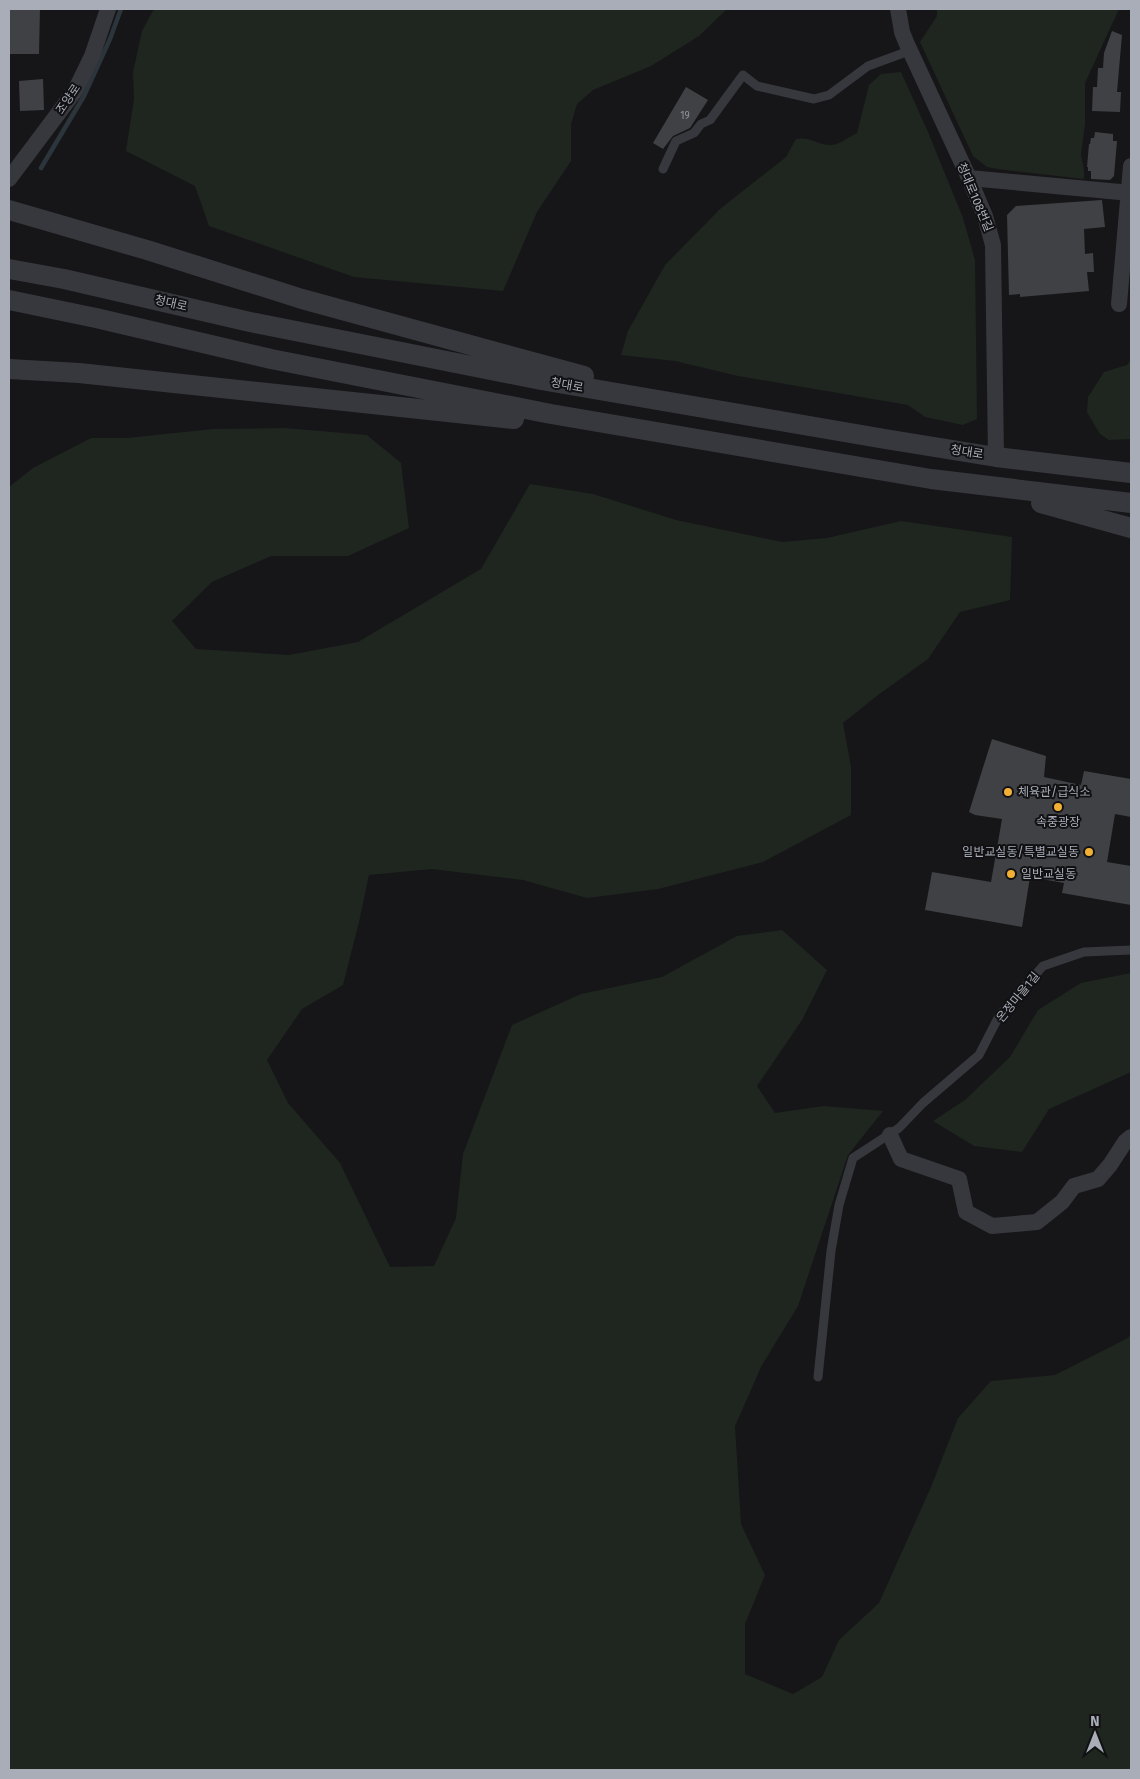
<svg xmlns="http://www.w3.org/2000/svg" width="1140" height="1779" font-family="'Fira Sans','Noto Sans KR',sans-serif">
<rect width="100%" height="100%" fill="#161618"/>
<path fill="#1e261f" d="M154,9H727L699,36L651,66L593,90L577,104L571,124V161L537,212L503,291L354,277L209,226L195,186L126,151L134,99L133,72L142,31Z
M937,9H1119L1085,83V124L1081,154L1084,171V179L997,169L987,167L973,156L920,42L937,16Z
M901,72L928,132L963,218L975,260L977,419L963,425L925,417L908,405L738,376L675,361L621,355L628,331L665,265L720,209L786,157L796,139C811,136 818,146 832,145C839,145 850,136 857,133L869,85L881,74Z
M1131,359V439L1109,440L1100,434L1087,412L1088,397L1104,372L1127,365Z
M285,428L367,435L401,463L409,528L348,556H271L212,582L172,621L196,649L289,655L358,642L481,569L530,484L593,494L676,520L782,542L827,538L901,521L1012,537L1010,600L960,612L928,659L878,695L843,723L851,767V815L763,862L658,889L587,898L523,880L432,869L369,875L359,922L343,985L302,1009L267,1060L288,1103L340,1163L390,1267L434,1266L456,1218L463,1154L512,1025L581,994L662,977L737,936L782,930L827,970L802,1020L757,1086L775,1113L824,1106L883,1111L848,1155L798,1306L762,1365L735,1426L741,1524L765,1575L745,1624V1674L793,1694L822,1677L839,1640L879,1603L931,1487L958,1418L991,1381L1055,1375L1128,1338L1131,1333V1770H9V487L33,468L91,438H127L213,429Z
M1131,973V1072L1049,1109L1022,1152L974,1146L933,1121L965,1100L1010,1057L1038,1010L1081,983Z"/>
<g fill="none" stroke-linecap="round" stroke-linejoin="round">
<path stroke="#2c353c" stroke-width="4.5" d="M41,168L84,96L110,39L121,9"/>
</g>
<path fill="#404145" d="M9,9H40L39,54H9Z
M1112,31L1122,35L1117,92H1121L1120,112L1092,111L1093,87H1097L1098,68H1103L1104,53Z
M43,79L44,110L20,111L19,81Z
M686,87L708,100L690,128L673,136L663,149L653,143Z
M1095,132L1113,134V141H1117L1114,176L1110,180L1091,179V171H1088V167H1087L1089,144H1090L1091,138H1094Z
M1102,200L1105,227L1084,229L1085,254L1093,253L1094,272H1087L1089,291L1020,297V294L1009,295L1007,215L1016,206Z
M992,739L1046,756L1044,777L1081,785L1084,771L1131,779V817L1115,814L1107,862L1131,866V905L1062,893L1064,883L1030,877L1022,927L925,910L932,872L991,882L1002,819L975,815L969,812Z"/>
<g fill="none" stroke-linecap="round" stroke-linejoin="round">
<path stroke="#37383d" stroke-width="9" d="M663,169L676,141L694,133L701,124L710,120L743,75L757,86L814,99L829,95L868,66L909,51
M818,1377L831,1251L839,1205L853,1158L899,1128L923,1103L979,1055L999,1016L1043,966L1084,952L1131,950"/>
<path stroke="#37383d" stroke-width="16" d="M898,9L902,32L906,42L969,178L985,216L993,245L996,457
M969,178L1131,193
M9,179L75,91L92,56L108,9
M1119,304L1131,166
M890,1135L901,1159L959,1179L966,1212L992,1226L1037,1222L1062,1202L1074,1186L1098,1179L1110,1165L1125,1142L1131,1137"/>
<path stroke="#37383d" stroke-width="20" d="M9,210L147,250L302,299L584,376
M9,269L64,279L250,322L541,380L885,439L996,457L1131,473
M9,300L96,318L271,359L551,414L931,479L1131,503
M9,369L79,373L514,419
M1041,503L1131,528"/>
</g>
<g fill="#f2b134" stroke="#111113" stroke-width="2">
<circle cx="1008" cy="792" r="5"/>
<circle cx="1058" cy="807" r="5"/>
<circle cx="1089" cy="852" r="5"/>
<circle cx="1011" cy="874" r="5"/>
</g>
<g text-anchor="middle" stroke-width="4" stroke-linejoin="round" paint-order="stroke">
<g font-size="10" fill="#8e929b">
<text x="685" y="119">19</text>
</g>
<g font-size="12" fill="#a8adb8" stroke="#111113">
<text transform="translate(68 99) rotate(-56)" y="4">조양로</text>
<text transform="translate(975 197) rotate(67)" y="4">청대로108번길</text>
<text transform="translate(171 303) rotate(13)" y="4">청대로</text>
<text transform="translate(567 385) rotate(10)" y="4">청대로</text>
<text transform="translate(967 452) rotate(9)" y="4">청대로</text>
<text transform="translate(1018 997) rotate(-51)" y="4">온정마을1길</text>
</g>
<g font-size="12" fill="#a8adb8" stroke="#111113" text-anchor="start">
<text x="1018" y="796">체육관/급식소</text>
<text x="1058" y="826" text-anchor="middle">속중광장</text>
<text x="1079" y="856" text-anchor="end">일반교실동/특별교실동</text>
<text x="1021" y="878">일반교실동</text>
</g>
</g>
<rect width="1140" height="1779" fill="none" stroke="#a8adb8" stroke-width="20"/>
<g transform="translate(1095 1734)" stroke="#111113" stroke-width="4" paint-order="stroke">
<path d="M0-4L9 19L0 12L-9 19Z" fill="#a8adb8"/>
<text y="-8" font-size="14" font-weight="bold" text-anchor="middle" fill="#a8adb8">N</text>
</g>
</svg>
